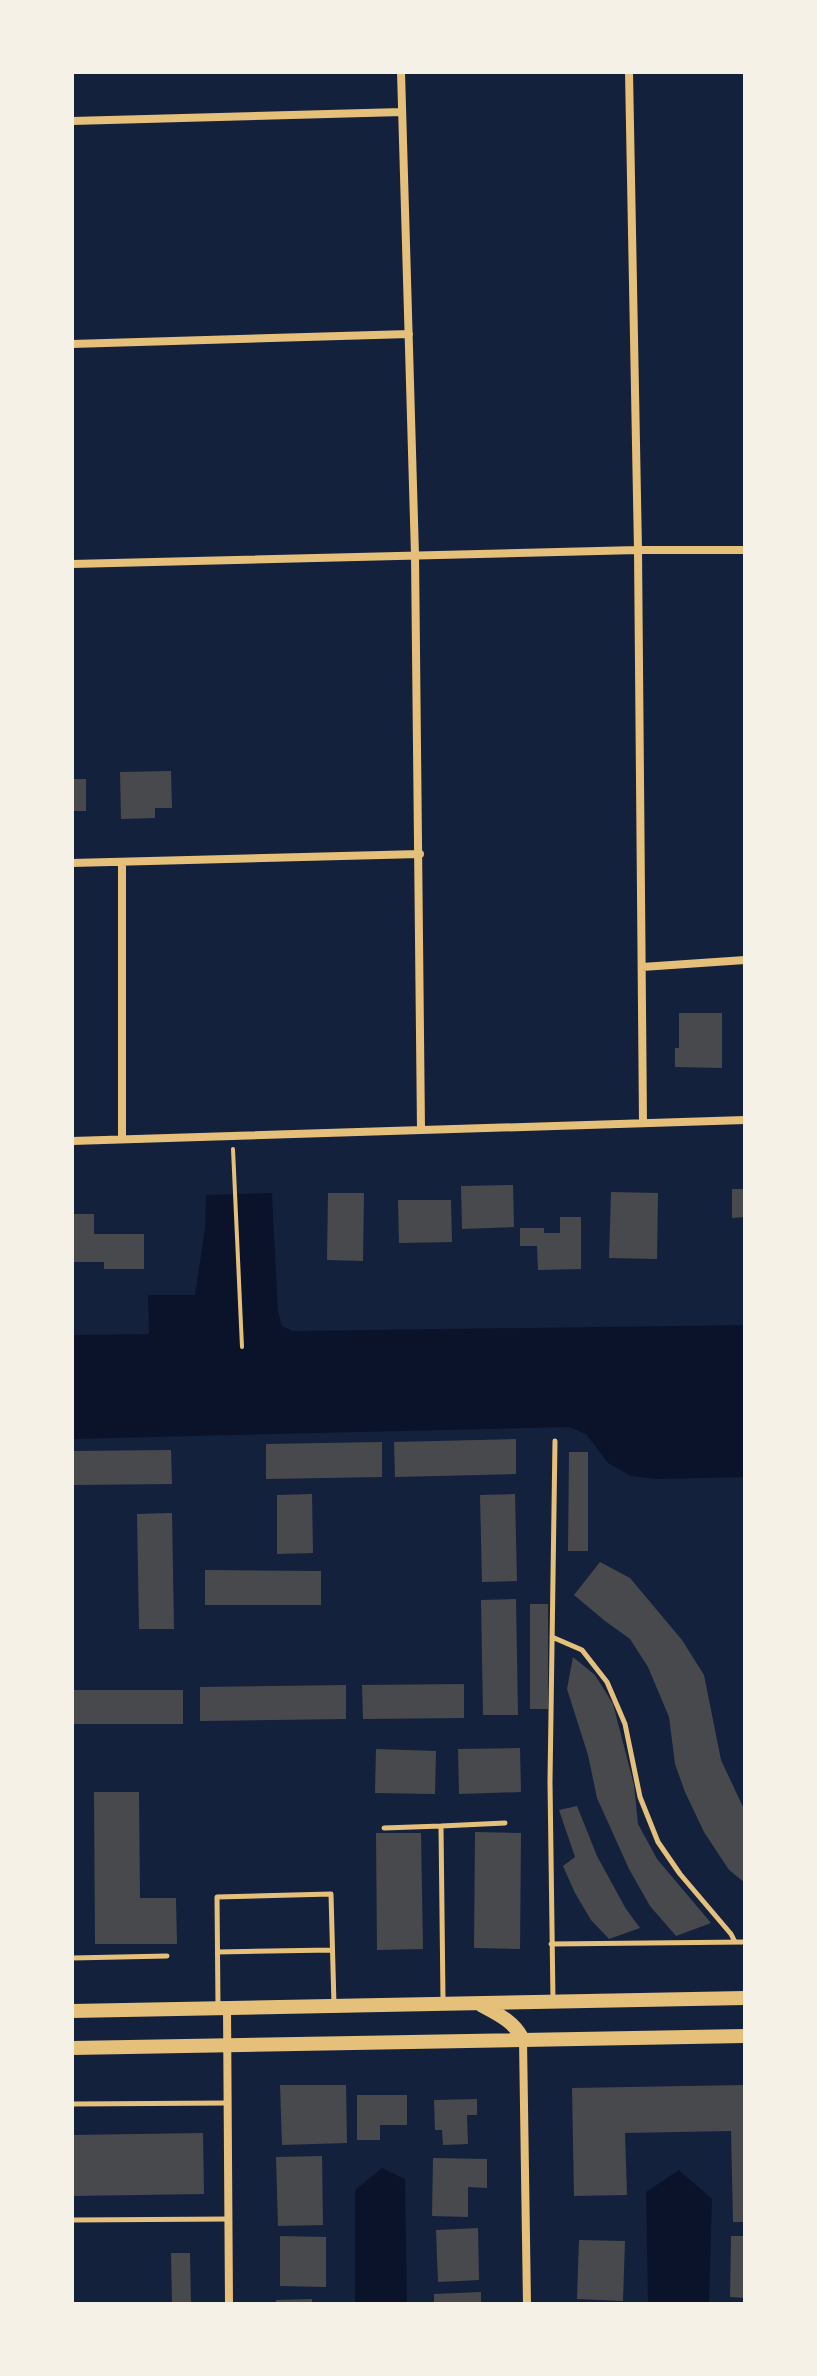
<svg xmlns="http://www.w3.org/2000/svg" width="817" height="2376" font-family="Barlow,sans-serif">
<rect width="100%" height="100%" fill="#14213d"/>
<path fill="#0b132b" d="M272,1193L278,1312L282,1326L293,1331L745,1325V1477L657,1479L631,1476L608,1463L586,1434L569,1427L72,1439V1335L149,1334L148,1295H195L205,1228L206,1195Z
M382,2168L405,2179L407,2304H355V2190Z
M679,2170L712,2199L709,2304H648L646,2192Z"/>
<path fill="#48494c" d="M171,771L172,808H155V818L121,819L120,772Z
M72,779H86V811H72Z
M679,1013H722V1068L675,1067V1048H679Z
M513,1185L514,1227L462,1229L461,1186Z
M732,1189H745V1217L732,1218Z
M611,1192L658,1193L657,1259L609,1258Z
M328,1193H364L363,1261L327,1260Z
M398,1200H451L452,1242L399,1243Z
M73,1214H94V1234H144V1269H104V1262H74Z
M560,1217H581V1269L538,1270L537,1246H520V1228H544V1233H560Z
M516,1439V1474L395,1477L394,1442Z
M382,1442V1477L266,1479V1444Z
M171,1450L172,1484L72,1485V1451Z
M569,1452H588V1551H568Z
M312,1494L313,1553L277,1554V1495Z
M515,1494L517,1581L482,1582L480,1495Z
M172,1513L174,1629H139L137,1514Z
M600,1562L630,1578L682,1640L704,1675L721,1760L745,1811V1883L729,1870L704,1832L685,1792L675,1764L669,1717L648,1667L630,1639L605,1621L574,1595Z
M205,1570L321,1571V1605H205Z
M516,1599L518,1715H483L481,1600Z
M530,1604H548V1709H530Z
M573,1657L595,1675L613,1704L634,1785L638,1824L657,1859L711,1923L676,1936L650,1906L629,1869L597,1798L588,1755L567,1689Z
M464,1684V1718L363,1719L362,1685Z
M346,1685V1719L200,1721V1687Z
M72,1690H183V1724H72Z
M520,1748L521,1792L459,1794L458,1749Z
M376,1749L436,1751L435,1794L375,1793Z
M94,1792H139L140,1898H176L177,1944H95Z
M577,1806L597,1856L626,1909L640,1928L609,1939L591,1920L575,1893L563,1866L575,1857L559,1810Z
M475,1832L521,1833L520,1949L474,1948Z
M376,1833H421L423,1949L377,1950Z
M280,2085H346L347,2143L282,2145Z
M745,2085V2222H733L731,2131L625,2133L627,2195L574,2196L572,2088Z
M357,2095H407V2125H380V2140H357Z
M477,2099V2115H467L468,2144L443,2145L442,2130H435L434,2100Z
M203,2133L204,2194L72,2196V2135Z
M322,2156L323,2225L278,2226L276,2157Z
M433,2158L487,2159V2188L468,2187V2217L432,2216Z
M478,2228L479,2280L438,2282L436,2230Z
M280,2236L326,2237V2287L280,2286Z
M731,2236H745V2298L730,2297Z
M579,2240L625,2241L623,2301L577,2299Z
M171,2253H190L191,2304H172Z
M481,2292V2304H434V2294Z
M312,2299V2304H276V2300Z"/>
<g fill="none" stroke-linecap="round" stroke-linejoin="round">
<path stroke="#e5c07b" stroke-width="4" d="M233,1149L242,1347"/>
<path stroke="#e5c07b" stroke-width="5" d="M552,1637L582,1650L607,1682L625,1724L640,1797L658,1842L680,1874L731,1934L735,1942
M441,1826L505,1823
M384,1828L441,1826L443,2000
M551,1944L745,1942
M218,1952L332,1950
M72,1958L167,1956
M553,2001L550,1782L555,1441
M218,2006L217,1897L331,1894L334,2005
M72,2104L227,2103
M72,2220L229,2219"/>
<path stroke="#e5c07b" stroke-width="8" d="M401,72L415,555L421,1130
M629,72L638,550L643,1123
M72,121L402,112
M72,344L409,334
M72,564L638,550H745
M72,863L420,854
M642,967L745,960
M122,1139V862
M72,1141L745,1120
M227,2008L229,2304
M523,2040L527,2304"/>
<path stroke="#e5c07b" stroke-width="14" d="M481,2005C498,2014 515,2022 523,2040
M72,2011L745,1998
M72,2048L745,2036"/>
</g>
<rect width="817" height="2376" fill="none" stroke="#f6f1e7" stroke-width="148"/>
</svg>
